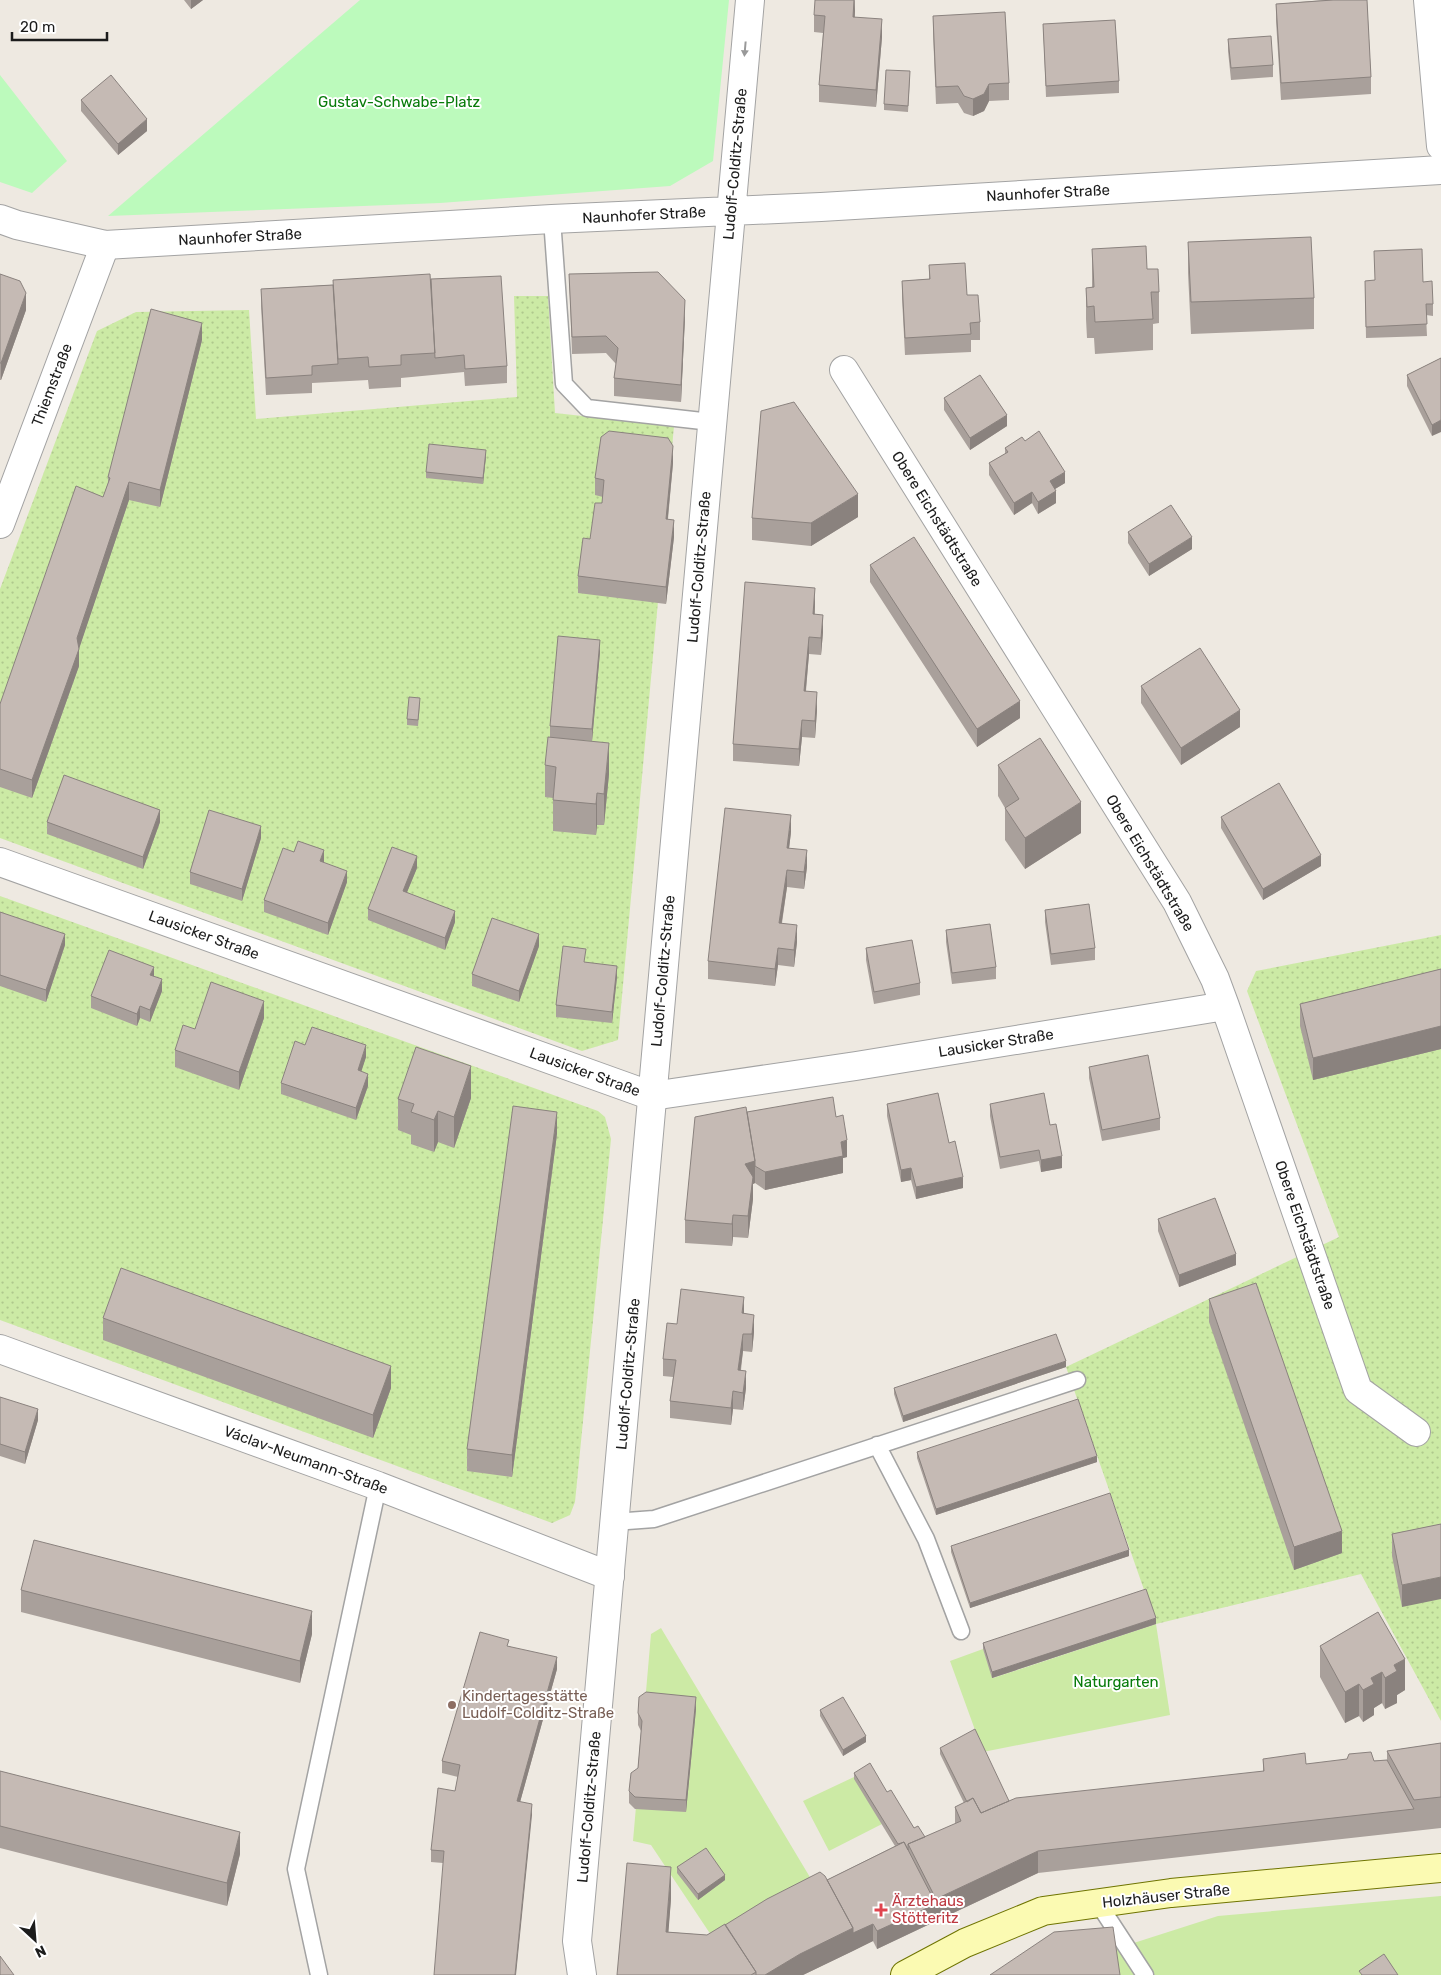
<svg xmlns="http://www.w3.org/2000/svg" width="1441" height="1975" font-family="Rubik,sans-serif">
<defs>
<pattern id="grass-dots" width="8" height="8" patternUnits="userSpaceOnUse" patternTransform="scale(1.25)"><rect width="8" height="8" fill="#cceaa5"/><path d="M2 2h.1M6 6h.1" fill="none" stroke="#afc88d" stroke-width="1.8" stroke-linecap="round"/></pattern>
</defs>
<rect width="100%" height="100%" fill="#eee9e1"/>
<path fill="url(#grass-dots)" d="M514,296H548L555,413L674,426L618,1040L582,1051L0,838V589L97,331L136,312L249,310L256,419L517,397Z
M0,896L598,1111L605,1117L611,1139L575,1502L570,1515L552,1523L0,1320Z
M1441,935V1721L1361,1574L1156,1624L1066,1367L1339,1237L1247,991L1256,971Z"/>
<path fill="#bcfabc" d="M360,0H729L713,161L670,186L440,203L108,216Z
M0,75L67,161L32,193L0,182Z"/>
<path fill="#cceaa5" d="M1156,1624L1170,1715L983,1752L950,1661L983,1649L993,1678Z
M661,1628L820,1894L721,1950L651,1845L633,1841L651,1634Z
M854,1777L882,1824L829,1851L803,1801Z
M1441,1896V1975H1119L1115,1949L1218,1916Z"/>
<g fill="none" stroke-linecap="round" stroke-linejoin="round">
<g stroke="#a3a3a3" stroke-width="19">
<path id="service" d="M552,219L564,384L587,408L711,422
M877,1445L926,1539L961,1631
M614,1522L654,1519L1077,1380
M1098,1903L1145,1975
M319,1975L296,1869L378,1486"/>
</g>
<g stroke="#a3a3a3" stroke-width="30">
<path id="minor" d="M1428,0L1441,146
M844,370L1177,902L1215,979L1225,1006L1358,1390L1416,1432
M0,524L105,245
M0,862L652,1096L856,1066L1225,1006
M0,1349L378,1486L610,1576"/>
</g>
<g stroke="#a3a3a3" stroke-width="30">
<path id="tertiary" d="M0,219L17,225L105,245L552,219L821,207L1441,170
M582,1975L577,1941L750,0"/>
</g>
<g stroke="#6f7402" stroke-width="30">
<path id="secondary" d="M905,1975L965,1943L1043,1911L1171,1893L1441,1868"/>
</g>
<use href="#service" stroke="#fff" stroke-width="16"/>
<use href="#minor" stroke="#fff" stroke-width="28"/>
<use href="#tertiary" stroke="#fff" stroke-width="28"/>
<use href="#secondary" stroke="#fbfab2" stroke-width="28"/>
</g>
<path fill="#a9a09b" d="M184,0H203L191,9Z
M855,0V17L882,37L876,107L819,102V85L823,33L814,32V15Z
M1325,0H1367L1371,77V94L1281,100L1276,21V4Z
M933,16L1009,83V100L989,101L984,111L973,116L964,113L958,103L936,104L933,33Z
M1043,24L1119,81V93L1046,97Z
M1228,39L1273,65V77L1231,80L1228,51Z
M910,77L908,112L884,110V104Z
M81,100L147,131L118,155L81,111Z
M1188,242L1314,298V329L1191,334L1188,273Z
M1092,249L1147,269L1159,292V323L1153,324V350L1095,354L1094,338H1087L1086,319V288L1092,287Z
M929,265L967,295L980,322V340H971V352L905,355L902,298V281L929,279Z
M0,274L26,310L1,380H0Z
M569,274L685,317L681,402L614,396V378L616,364L606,353L572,354Z
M431,279L507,366V383L465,386L464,372L401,378V387L369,389L368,380L312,383V393L266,395L261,306V289Z
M1374,280L1423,282L1433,304V316L1426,315L1427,336L1366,338L1365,281Z
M202,340L160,507L129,500L79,648V666L32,798L0,787V704L103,497L108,483V477Z
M1441,358L1432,436L1407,386V375Z
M944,398L1007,426L970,450L944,410Z
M1025,441L1065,483L1055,489L1056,503L1038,514L1032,503L1014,515L989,475V463L1005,454V448Z
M486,456L483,484L426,478V472Z
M673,463L668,519L674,537L666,604L578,593V576L602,503L603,497L595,495V478Z
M858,517L811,546L752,540V518Z
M1128,532L1192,549L1149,576L1128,543Z
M870,565L1020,718L977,747L870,582Z
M815,605V614L823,632L821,655L809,654L806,691L817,710L815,738L802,737L799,766L733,761V744Z
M600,652L592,741L550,738V726Z
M1141,686L1240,727L1181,765L1141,703Z
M420,704L418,726L407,725V719Z
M545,765L609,774L604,825H597L596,835L553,831V798L545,797Z
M998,765L1081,833L1025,869L1005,840V808L998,796Z
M1221,817L1321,866L1263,900L1221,828Z
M47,822H160L143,869L47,834Z
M791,832L789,848L807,867L804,889L787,887L782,923L797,942L794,967L778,965L775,986L708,979V961Z
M261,838L242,901L190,884V872Z
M323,863L347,882L328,935L264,912V900Z
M417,868L407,892L455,922L445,950L368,920V909Z
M1045,910L1095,948V960L1051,965L1045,922Z
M0,912L65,945L46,1002L0,986Z
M946,930L996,967V979L952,984L946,942Z
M539,946L519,1002L472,986V974Z
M866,948L920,983V995L874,1004L866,960Z
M586,962L617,977L612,1023L556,1017V1005Z
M1441,969V1049L1313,1080L1300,1026V1004Z
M154,976L162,991L150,1022L140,1018L137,1026L91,1008V996Z
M264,1018L239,1090L175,1067V1050L195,1029Z
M305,1045L366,1057L361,1071L368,1086L356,1120L281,1094V1083Z
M1089,1067L1160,1118V1130L1102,1141L1089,1078Z
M471,1098L454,1148L438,1142L434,1152L411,1144V1135L398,1130V1099Z
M887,1104L949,1143L963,1188L916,1199L911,1180L901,1182L887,1116Z
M990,1104L1050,1125L1062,1168L1041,1172L1039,1161L1000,1169L990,1116Z
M747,1112L836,1117L847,1157L843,1158V1173L765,1190L755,1183L753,1184V1199L748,1238L733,1237L732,1246L685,1243V1220Z
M557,1134L512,1477L467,1471V1449Z
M1158,1219L1236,1265L1179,1287L1158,1231Z
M1209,1299L1342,1553L1294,1570L1209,1322Z
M744,1313L754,1332L752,1352L743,1351L741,1370L746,1388L743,1410L733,1409L731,1425L670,1418V1401L673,1377L663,1376V1359L677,1324Z
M103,1318L391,1388L373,1438L103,1340Z
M1066,1367L903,1422L894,1394V1388Z
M0,1397L38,1420L25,1464L0,1456Z
M917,1452L1097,1462L936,1515L917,1458Z
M1441,1524L1402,1607L1392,1556V1534Z
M951,1546L1129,1556L970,1608L951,1552Z
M21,1590L312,1634L300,1683L21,1612Z
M1378,1612L1405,1690L1397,1695V1703L1385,1709L1382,1703L1374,1708V1715L1363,1722L1359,1716L1345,1723L1320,1677V1646Z
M1156,1624L992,1678L983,1649V1643Z
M509,1646L557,1669L520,1802L532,1815L443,1863L431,1862V1850L455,1791L458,1777L442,1773V1761Z
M696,1709L686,1812L635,1809L629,1803V1791L638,1768L641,1731L638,1725V1713Z
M820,1710L866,1742L843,1756L820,1716Z
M1441,1743V1828L1038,1873L877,1949L873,1941L803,1975H617L671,1899L668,1932L707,1935L725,1925L827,1880L895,1846L854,1779V1773L887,1792L914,1828L925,1837L955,1824V1807L964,1803L940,1754V1748L1009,1801L1263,1772V1759L1306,1764L1387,1760V1751Z
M0,1771L240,1854L227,1906L0,1848Z
M677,1867L725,1880L698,1900L677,1873Z"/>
<path fill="#8a827e" d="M191,0H203L191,9Z
M854,0L855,11L853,34V17Z
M882,19V37L876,107V90Z
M989,84V101L984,111L973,116V99Z
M147,119V131L118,155V144Z
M26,293V310L1,380V363Z
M685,300V317L681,402V385Z
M202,323V340L160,507V490Z
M1007,415V426L970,450V438Z
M1441,420V432L1432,436V425Z
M673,446V463L666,536V519Z
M486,450V456L483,484V478Z
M1065,472V483L1050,492V481Z
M129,482V500L77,655V638Z
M1056,491V503L1038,514V502Z
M1032,492V503L1014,515V503Z
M858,494V517L811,546V523Z
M674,520V537L666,604V587Z
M1192,537V549L1149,576V564Z
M815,588V605L813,631V614Z
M823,615V632L821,655V638Z
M809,637V654L804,709V691Z
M600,640V652L592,741V729Z
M79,649V666L32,798V780Z
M817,692V710L815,738V721Z
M1020,701V718L977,747V729Z
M1240,710V727L1181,765V748Z
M802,720V737L799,766V749Z
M609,743V774L604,825V794Z
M597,793V825L596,835V804Z
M1081,802V833L1025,869V838Z
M160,810V822L143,869V857Z
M791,815V832L787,865V848Z
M261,826V838L242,901V889Z
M324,850V862L320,873V861Z
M807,850V867L804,889V872Z
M1321,855V866L1263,900V889Z
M417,856V868L403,902V891Z
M787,870V887L779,940V923Z
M347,871V882L328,935V923Z
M455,911V922L445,950V938Z
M797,925V942L794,967V950Z
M65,934V945L46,1002V990Z
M539,934V946L519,1002V991Z
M778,948V965L775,986V969Z
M617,966V977L612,1023V1012Z
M154,967V979L150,975Z
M162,979V991L150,1022V1010Z
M264,1001V1018L239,1090V1072Z
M140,1006V1018L137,1026V1014Z
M1441,1026V1049L1313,1080V1058Z
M366,1045V1057L358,1082V1070Z
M471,1066V1098L454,1148V1117Z
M368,1074V1086L356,1120V1108Z
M438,1111V1142L434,1152V1120Z
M557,1112V1134L512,1477V1455Z
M847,1140V1157L843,1158V1173L765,1190V1172Z
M1062,1156V1168L1041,1172V1160Z
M755,1161V1183L753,1184V1199L748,1238V1216L745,1164Z
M911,1168V1180L901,1182V1170Z
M963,1177V1188L916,1199V1187Z
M733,1215V1237L732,1246V1224Z
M1236,1254V1265L1179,1287V1275Z
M744,1297V1314L742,1313Z
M754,1315V1332L752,1352V1334Z
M743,1334V1351L738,1387V1370Z
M1066,1361V1367L903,1422V1416Z
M391,1366V1388L373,1438V1415Z
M746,1371V1388L743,1410V1393Z
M733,1391V1409L731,1425V1408Z
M38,1409V1420L25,1464V1452Z
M1097,1456V1462L936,1515V1509Z
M1342,1531V1553L1294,1570V1547Z
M1129,1550V1556L970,1608V1603Z
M1441,1577V1599L1402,1607V1585Z
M312,1611V1634L300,1683V1661Z
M1156,1618V1624L992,1678V1672Z
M557,1657V1669L517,1813V1801Z
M1405,1659V1690L1397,1695V1703L1385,1709V1678L1394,1665Z
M1382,1672V1703L1374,1708V1715L1363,1722V1690L1371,1678Z
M1359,1684V1716L1345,1723V1692Z
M696,1697V1709L686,1812V1800Z
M866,1736V1742L843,1756V1750Z
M532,1804V1815L516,1975H515Z
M240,1832V1854L227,1906V1883Z
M1038,1851V1873L936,1921V1899Z
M671,1867V1899L666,1964V1932Z
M725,1875V1880L698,1900V1894Z
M936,1904V1921L877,1949V1931Z
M873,1924V1941L853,1951V1933Z
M853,1928V1951L803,1975H765L800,1954Z"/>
<path fill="#c5bab4" stroke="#8a827e" d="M815,0H854L853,17L882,19L876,90L819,85L825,16L814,15Z
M1333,0H1367L1371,77L1281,83L1276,4Z
M1005,12L1009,83L989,84L984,94L973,99L964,96L958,86L936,87L933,16Z
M1115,20L1119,81L1046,86L1043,24Z
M1271,36L1273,65L1231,68L1228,39Z
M886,70L910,71L908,106L884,104Z
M111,75L147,119L118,144L81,100Z
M1311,237L1314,298L1191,302L1188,242Z
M1146,246L1147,269H1158L1159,292H1151L1153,319L1095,322L1094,306L1087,307L1086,288L1094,287L1092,249Z
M1422,249L1423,282L1432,281L1433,304H1426L1427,324L1366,327L1365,281L1375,280L1374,251Z
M965,263L967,295H978L980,322L970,323L971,334L905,338L902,281L930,279L929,265Z
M658,272L685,300L681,385L614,378L618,348L606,336L572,337L569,274Z
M0,274L20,281L26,293L1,363H0Z
M430,274L435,353L401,355V365L369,367L368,357L338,359L333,280Z
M501,276L507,366L465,369L464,355L435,358L431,279Z
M333,285L338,364L312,366V375L266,378L261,289Z
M151,309L202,323L160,490L129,482L77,638L79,649L32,780L0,769V704L76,486L103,497L110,478L108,477Z
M1441,358V420L1432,425L1407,375Z
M980,375L1007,415L970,438L944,398Z
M794,402L858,494L811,523L752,518L761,411Z
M609,431L668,438L673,446L666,519L674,520L666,587L578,576L583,538L590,539L595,503H602L604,480L595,478L601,437Z
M1039,431L1065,472L1050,481L1056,491L1038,502L1032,492L1014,503L989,463L1008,452L1005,448L1022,437L1025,441Z
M429,444L486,450L483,478L426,472Z
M1171,505L1192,537L1149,564L1128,532Z
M914,537L1020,701L977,729L870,565Z
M745,582L815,588L813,614L823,615L821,638L809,637L804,691L817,692L815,721L802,720L799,749L733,744Z
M558,636L600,640L592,729L550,726Z
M1200,648L1240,710L1181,748L1141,686Z
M409,697L420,698L418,720L407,719Z
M548,737L609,743L604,794L597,793L596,804L553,800L556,767L545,765Z
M1040,738L1081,802L1025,838L1005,808L1019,799L998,765Z
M64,775L160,810L143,857L47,822Z
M1279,783L1321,855L1263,889L1221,817Z
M725,808L791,815L787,848L807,850L804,872L787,870L779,923L797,925L794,950L778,948L775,969L708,961Z
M209,810L261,826L242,889L190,872Z
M298,841L324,850L320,861L347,871L328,923L264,900L283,848L294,852Z
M392,847L417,856L403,891L455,911L445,938L368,909Z
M1089,904L1095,948L1051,954L1045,910Z
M0,912L65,934L46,990L0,975Z
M492,918L539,934L519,991L472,974Z
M990,924L996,967L952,973L946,930Z
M912,940L920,983L874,992L866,948Z
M563,946L586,949L584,962L617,966L612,1012L556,1005Z
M109,950L154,967L150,975L162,979L150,1010L140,1006L137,1014L91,996Z
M1441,969V1026L1313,1058L1300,1004Z
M211,982L264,1001L239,1072L175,1050L183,1025L195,1029Z
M312,1027L366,1045L358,1070L368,1074L356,1108L281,1083L295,1041L305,1045Z
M416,1047L471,1066L454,1117L438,1111L434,1120L411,1112L414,1104L398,1099Z
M1148,1055L1160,1118L1102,1130L1089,1067Z
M938,1093L949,1143L955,1141L963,1177L916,1187L911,1168L901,1170L887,1104Z
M1044,1093L1050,1125L1056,1124L1062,1156L1041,1160L1039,1150L1000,1157L990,1104Z
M833,1097L836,1117L843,1115L847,1140L841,1142L843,1156L765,1172L755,1166V1161L747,1112Z
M513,1106L557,1112L512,1455L467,1449Z
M746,1107L755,1161L745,1164L753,1177L748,1216L733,1215L732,1224L685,1220L695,1117Z
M1215,1198L1236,1254L1179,1275L1158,1219Z
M121,1268L391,1366L373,1415L103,1318Z
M1256,1283L1342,1531L1294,1547L1209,1299Z
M681,1289L744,1297L742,1313L754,1315L752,1334H743L738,1370L746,1371L743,1393L733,1391L731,1408L670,1401L676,1360L663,1359L667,1323L677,1324Z
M1056,1334L1066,1361L903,1416L894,1388Z
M0,1397L38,1409L25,1452L0,1444Z
M1078,1399L1097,1456L936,1509L917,1452Z
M1110,1493L1129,1550L970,1603L951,1546Z
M1441,1524V1577L1402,1585L1392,1534Z
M34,1540L312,1611L300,1661L21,1590Z
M1146,1589L1156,1618L992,1672L983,1643Z
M1378,1612L1405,1659L1394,1665L1397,1671L1385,1678L1382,1672L1371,1678L1374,1684L1363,1690L1359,1684L1345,1692L1320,1646Z
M480,1632L509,1640L507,1646L557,1657L517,1801L532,1804L515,1975H434L444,1851L431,1850L438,1788L455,1791L460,1765L442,1761Z
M646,1692L696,1697L686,1800L635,1797L629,1791L631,1773L638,1768L642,1721L638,1713L639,1697Z
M843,1697L866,1736L843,1750L820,1710Z
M975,1729L1009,1801L981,1813L973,1798L967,1802L940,1748Z
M1441,1743V1797L1414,1800L1387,1751Z
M1371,1752L1374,1761L1387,1760L1414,1809L1038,1851L936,1899L908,1844L961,1821L955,1807L973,1798L981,1813L1016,1798L1264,1771L1263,1759L1305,1753L1306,1764L1347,1759L1349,1754Z
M870,1763L887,1792L891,1790L914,1828L918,1826L925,1837L908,1844V1850L904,1842L898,1844L854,1773Z
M0,1771L240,1832L227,1883L0,1826Z
M904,1842L936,1904L877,1931L873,1924L853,1933V1928L827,1880Z
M706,1848L725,1875L698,1894L677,1867Z
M627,1863L671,1867L666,1932L707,1935L725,1924L756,1972L751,1975H617Z
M820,1872L825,1876L853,1928L800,1954L765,1975H756V1972L725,1925L767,1899Z
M1113,1927L1120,1975H990L1054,1932Z
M1384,1954L1398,1975H1362L1359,1971Z
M0,1956L14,1975H0Z"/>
<defs><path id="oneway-solid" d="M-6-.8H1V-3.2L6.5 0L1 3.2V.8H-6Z" transform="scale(1.25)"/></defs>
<use fill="#999" href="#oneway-solid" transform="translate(745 49) rotate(95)"/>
<circle fill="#8d6e63" stroke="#fff" stroke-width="2" cx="452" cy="1705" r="5"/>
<path fill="#e0444e" stroke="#fff" stroke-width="2" d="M878.5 1902.5h5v5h5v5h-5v5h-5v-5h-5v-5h5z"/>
<g text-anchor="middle" stroke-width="4" stroke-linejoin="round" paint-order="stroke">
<g font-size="15" fill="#087b0a" stroke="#fff">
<text x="399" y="107">Gustav-Schwabe-Platz</text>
<text x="1116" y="1687">Naturgarten</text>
</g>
<g font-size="15" fill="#1c1c1c" stroke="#fff">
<text transform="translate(735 164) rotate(-85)" y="5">Ludolf-Colditz-Straße</text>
<text transform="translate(1048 193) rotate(-3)" y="5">Naunhofer Straße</text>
<text transform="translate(644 215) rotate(-3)" y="5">Naunhofer Straße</text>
<text transform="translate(240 237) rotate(-3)" y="5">Naunhofer Straße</text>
<text transform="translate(52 385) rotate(-69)" y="5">Thiemstraße</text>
<text transform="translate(937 519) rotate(58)" y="5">Obere Eichstädtstraße</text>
<text transform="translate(699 567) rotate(-85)" y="5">Ludolf-Colditz-Straße</text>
<text transform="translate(1150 863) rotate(59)" y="5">Obere Eichstädtstraße</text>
<text transform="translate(204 935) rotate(20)" y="5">Lausicker Straße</text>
<text transform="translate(663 971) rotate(-85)" y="5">Ludolf-Colditz-Straße</text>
<text transform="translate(996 1043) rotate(-9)" y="5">Lausicker Straße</text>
<text transform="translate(585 1072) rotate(20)" y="5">Lausicker Straße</text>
<text transform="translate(1305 1235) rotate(71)" y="5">Obere Eichstädtstraße</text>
<text transform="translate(628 1374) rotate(-85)" y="5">Ludolf-Colditz-Straße</text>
<text transform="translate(306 1460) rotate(20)" y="5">Václav-Neumann-Straße</text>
<text transform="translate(589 1807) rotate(-85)" y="5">Ludolf-Colditz-Straße</text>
<text transform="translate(1166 1896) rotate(-6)" y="5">Holzhäuser Straße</text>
</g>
<g font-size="15" fill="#785e54" stroke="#fff" text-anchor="start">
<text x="462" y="1701">Kindertagesstätte<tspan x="462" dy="17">Ludolf-Colditz-Straße</tspan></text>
</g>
<g font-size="15" fill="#be3a42" stroke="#fff" text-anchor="start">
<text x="892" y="1906">Ärztehaus<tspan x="892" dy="17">Stötteritz</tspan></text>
</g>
</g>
<g transform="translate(35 1940) rotate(154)" stroke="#ffffff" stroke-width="4" paint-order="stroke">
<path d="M0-4L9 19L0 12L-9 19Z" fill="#1c1c1c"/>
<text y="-8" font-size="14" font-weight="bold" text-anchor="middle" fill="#1c1c1c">N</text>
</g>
<path d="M12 32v8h95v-8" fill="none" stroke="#1c1c1c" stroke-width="2.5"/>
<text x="20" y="32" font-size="15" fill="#1c1c1c" stroke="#ffffff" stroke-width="4" paint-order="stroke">20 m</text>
</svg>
